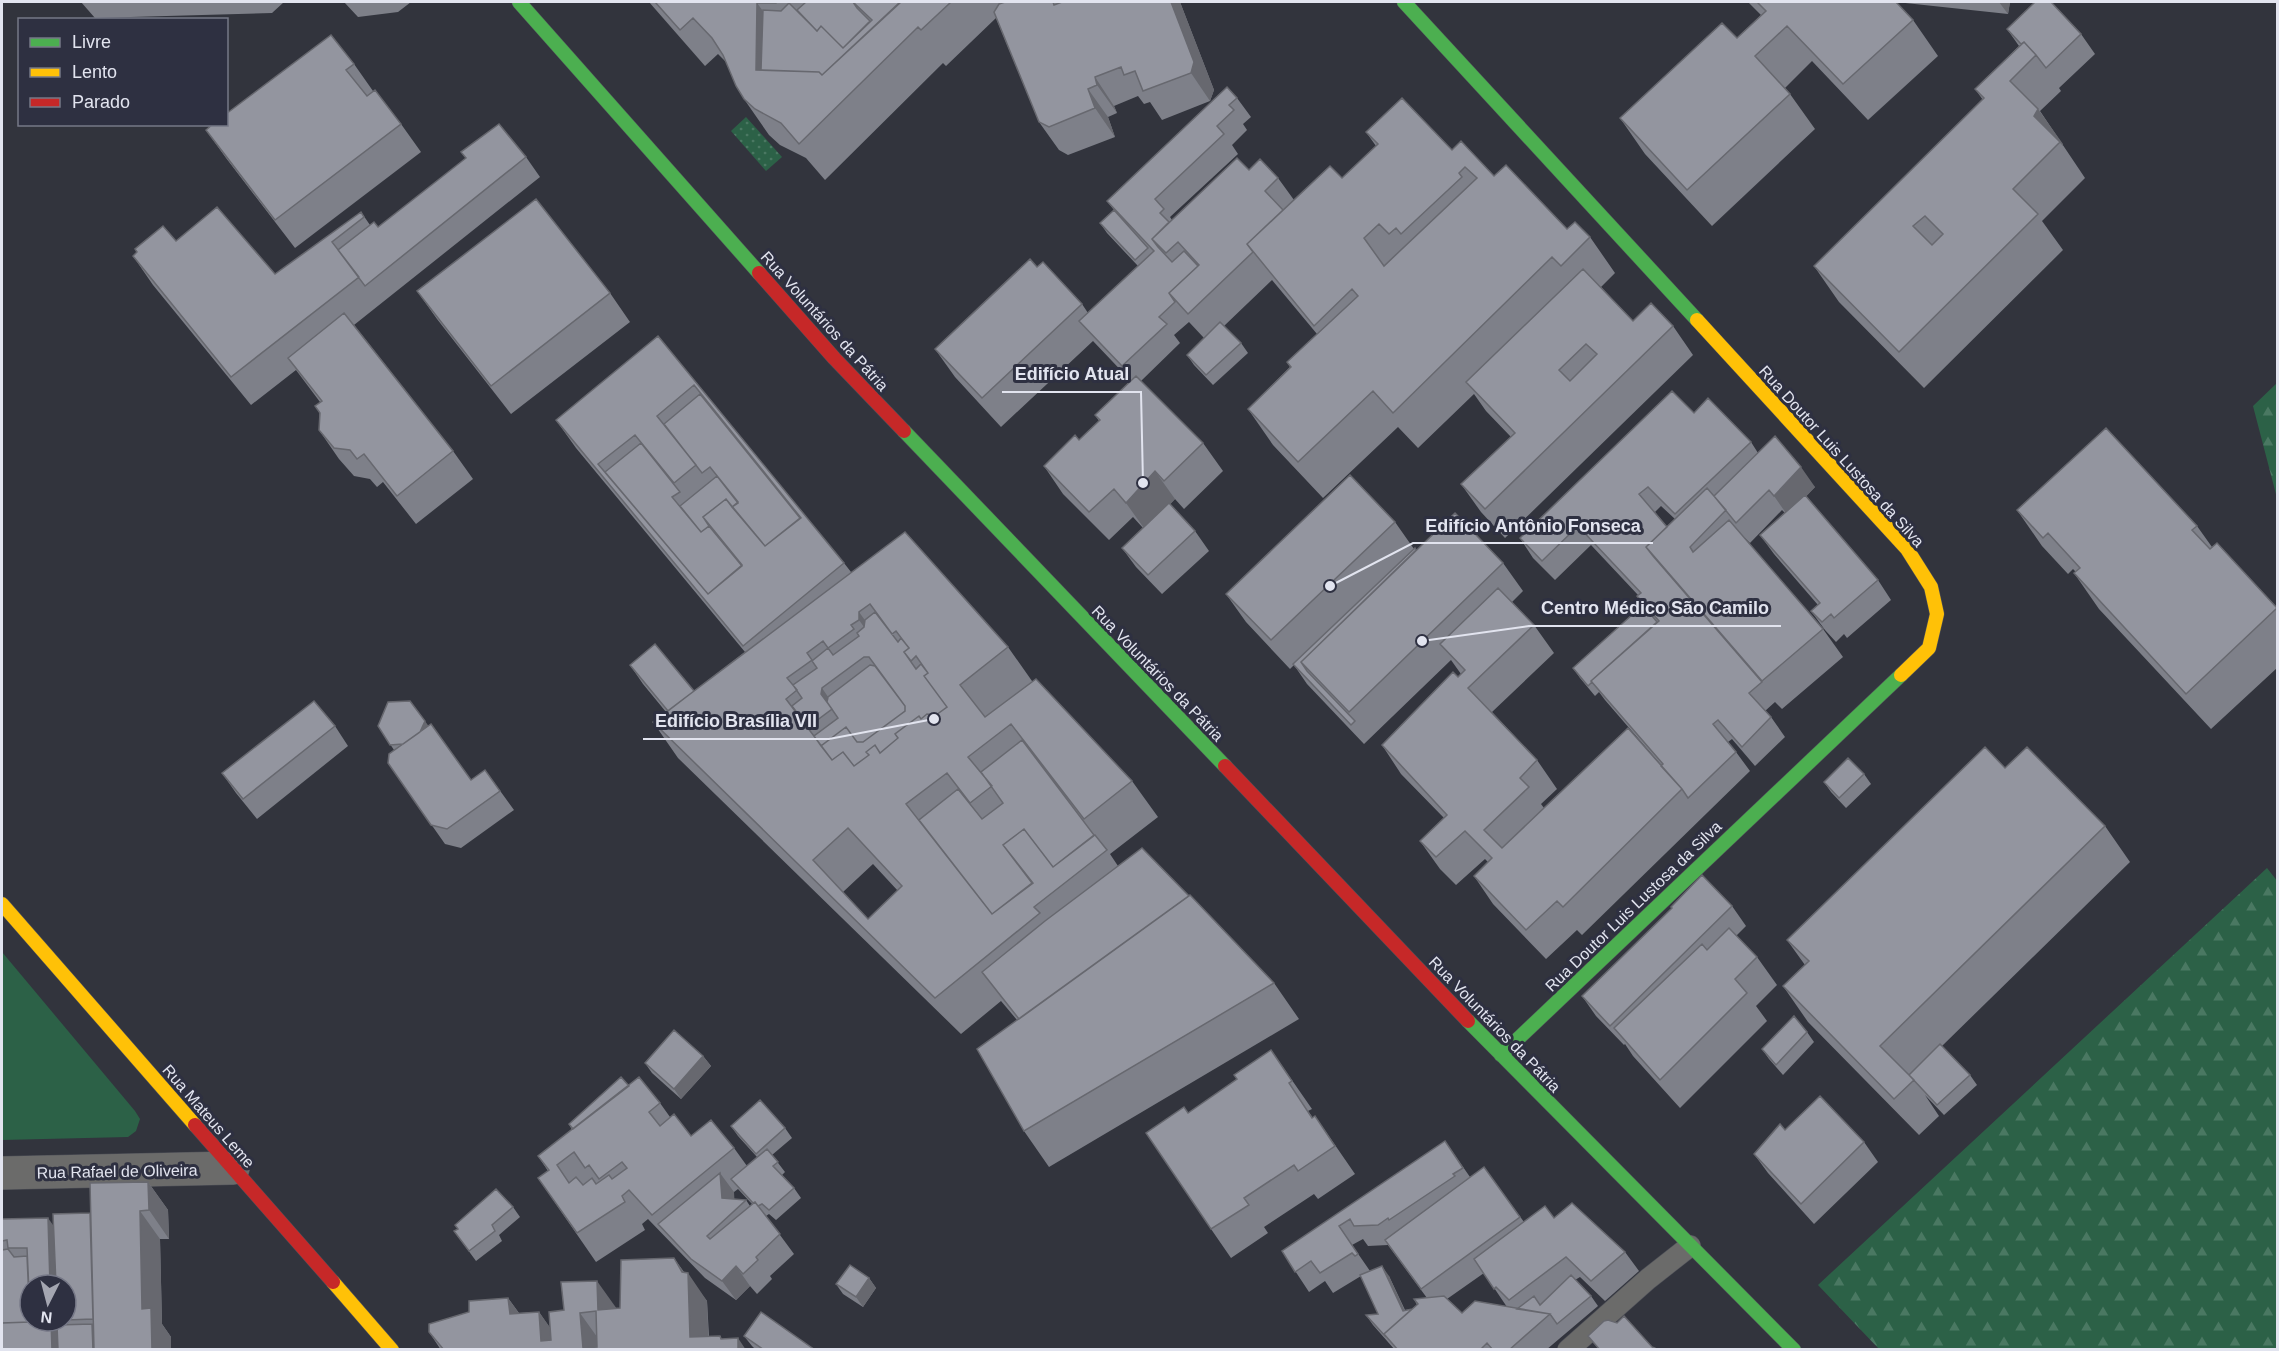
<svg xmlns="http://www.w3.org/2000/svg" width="2279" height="1351" font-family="Arial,sans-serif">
<defs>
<pattern id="grass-dots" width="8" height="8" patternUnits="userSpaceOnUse" patternTransform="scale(1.5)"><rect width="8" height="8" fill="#2c6147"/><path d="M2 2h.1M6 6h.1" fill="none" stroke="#4a7862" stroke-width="1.8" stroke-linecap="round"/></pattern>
<pattern id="forest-firs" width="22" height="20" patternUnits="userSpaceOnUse" patternTransform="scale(1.5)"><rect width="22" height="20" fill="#2c6147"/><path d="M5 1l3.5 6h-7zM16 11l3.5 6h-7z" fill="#4a7862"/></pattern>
</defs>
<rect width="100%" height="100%" fill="#32343d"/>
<path fill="url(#grass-dots)" d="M746,117L782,157L766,171L731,131Z"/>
<path fill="url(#forest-firs)" d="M2277,383V498L2253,406Z
M2267,868L2278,882L2277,1349H1879L1818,1285Z"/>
<path fill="#2c6147" d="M2,952L135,1111L140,1119L136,1131L128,1137L2,1140Z"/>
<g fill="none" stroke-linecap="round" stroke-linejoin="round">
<g stroke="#4f5159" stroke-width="22">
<path id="lane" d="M1568,1350L1648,1279L1690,1246"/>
</g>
<g stroke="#4f5159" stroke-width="34">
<path id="street" d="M2,1173L233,1168"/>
</g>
<g stroke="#4f5159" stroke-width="15">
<path id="fast" d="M519,2L759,273
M1404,2L1697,320
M904,431L1225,766
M1468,1021L1794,1350
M1501,1055L1901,675"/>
</g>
<g stroke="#4f5159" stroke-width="15">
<path id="slow" d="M1697,320L1907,549L1931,587L1937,614L1929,648L1901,675
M2,904L195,1125
M333,1282L392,1350"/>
</g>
<g stroke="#4f5159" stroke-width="15">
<path id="jam" d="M759,273L834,358L904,431
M1225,766L1468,1021
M195,1125L333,1282"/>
</g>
<use href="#lane" stroke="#6b6b6a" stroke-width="21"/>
<use href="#street" stroke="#6b6b6a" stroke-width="33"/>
<use href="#fast" stroke="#4caf50" stroke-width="14"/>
<use href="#slow" stroke="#ffc107" stroke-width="14"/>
<use href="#jam" stroke="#c62828" stroke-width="14"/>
</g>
<path fill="#7e8089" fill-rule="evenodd" d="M81,2H284L272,13L95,18Z
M344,2H411L398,12L358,17Z
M649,2H1058L1059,3L1062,2H1180L1214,90L1210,101L1162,120L1150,102L1144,104L1138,96L1114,106L1117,113L1108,117L1115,137L1068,155L1059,150L1039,122L996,18L946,66L943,63L825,180L806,158L780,145L769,135L744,99L726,62L718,54L705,66Z
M1748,2H2010L2008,14L1896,2L1913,20L1938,56L1868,120L1812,61L1785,88L1790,94L1815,129L1712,226L1645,154L1620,118L1737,38L1761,15Z
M2007,29L2081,34L2095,54L2059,88L2061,91L2040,111L2085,178L2042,221L2063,250L1924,388L1839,302L1814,266L1983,100L1975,89L2019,46Z
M354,64L373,91L401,124L421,152L295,248L226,158L206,130Z
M1237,98L1251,117L1243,124L1247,130L1232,145L1238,154L1170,217L1172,220L1249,170L1278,178L1294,200L1342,178L1376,146L1366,132L1452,150L1494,176L1567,229L1590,237L1615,273L1601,287L1633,321L1673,326L1693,355L1505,538L1481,512L1461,484L1511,437L1486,411L1474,394L1418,448L1398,427L1323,498L1273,445L1248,409L1290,367L1287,362L1317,334L1272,280L1224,326L1241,343L1248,353L1213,385L1194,365L1187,355L1204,338L1189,322L1174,335L1180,343L1141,381L1203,443L1223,471L1184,509L1175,499L1170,504L1195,531L1209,551L1162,594L1136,567L1122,548L1143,528L1133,517L1109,540L1063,494L1044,466L1079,440L1099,421L1095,415L1131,381L1093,341L1001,427L955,377L935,349L1037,267L1082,304L1088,313L1138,266L1107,233L1100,223L1114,210L1107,201Z
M526,157L540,177L354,325L453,451L473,479L416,524L383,482L377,487L370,479L354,476L339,459L319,430L320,402L296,370L251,405L153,285L133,256L176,241L275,274L361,212L370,225L378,227Z
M417,291L610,293L630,322L511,414L437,319Z
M658,336L844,563L851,572L1008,647L1032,681L1132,781L1158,817L1110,854L1118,866L1274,983L1299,1019L1049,1167L1024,1131L1017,1020L1001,1001L961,1034L678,758L653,722L666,712L643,684L630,665L694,691L745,652L576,448L556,420ZM873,864L898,891L868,919L843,892Z
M1694,413L1751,442L1758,453L1815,487L1806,496L1878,580L1891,600L1847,638L1844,634L1836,642L1825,630L1811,611L1818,605L1774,554L1760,535L1785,513L1782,510L1750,543L1745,538V539L1823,629L1843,657L1782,709L1775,702L1765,711L1771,717L1785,737L1755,766L1732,739L1728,742L1736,752L1750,771L1582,935L1577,930L1546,959L1493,904L1474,876L1488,862L1485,859L1456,885L1440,869L1420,841L1444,818L1401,774L1382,745L1461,674L1451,660L1364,744L1307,684L1294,665L1290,669L1246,622L1226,594L1395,522L1414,549L1416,550L1503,563L1523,591L1512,602L1534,625L1554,653L1492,712L1537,760L1557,789L1541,804L1544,808L1662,766L1605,700L1599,692L1595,696L1580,678L1573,668L1644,606L1637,596L1638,595L1591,545L1555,580L1533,558L1520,538ZM1661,506L1675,519L1667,527L1655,512Z
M2017,510L2197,526L2212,547L2277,608V668L2211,729L2099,609L2074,573L2076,572L2073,569L2068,574L2042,546Z
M335,726L348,746L257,819L236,793L222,773Z
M378,726H428L471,780L485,770L514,810L461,848L445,844L388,763L394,750Z
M2005,768L2105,826L2130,862L1942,1046L1970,1075L1977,1085L1944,1115L1925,1095L1939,1116L1919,1135L1808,1022L1783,986L1805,965L1787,940Z
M1864,774L1871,784L1846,808L1831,792L1824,782Z
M1732,906L1746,926L1736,936L1757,957L1777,985L1756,1006L1767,1021L1680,1108L1633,1056L1625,1044L1624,1045L1596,1016L1582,996L1672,909L1671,907Z
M1807,1032L1814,1042L1783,1075L1769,1059L1762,1049Z
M1271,1050L1312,1109L1308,1111L1313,1118L1315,1116L1355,1174L1318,1199L1314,1194L1264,1227L1268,1233L1231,1258L1211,1229L1189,1113L1237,1079Z
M703,1056L711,1066L681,1099L652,1073L645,1063Z
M629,1086L660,1103L670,1117L691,1136L734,1148L747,1166L757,1157L738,1136L731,1126L785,1128L792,1138L772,1155L785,1172L782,1175L794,1188L801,1198L776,1220L769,1214L766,1216L794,1254L770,1276L772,1279L757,1294L750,1286L736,1300L705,1278L648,1219L642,1224L645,1230L596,1262L538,1178L548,1171L538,1156L572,1130L569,1124ZM738,1189L752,1204L750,1206L746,1200L734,1199V1192Z
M1785,1130L1864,1142L1878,1162L1814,1224L1768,1173L1754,1154Z
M1445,1141L1470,1177L1484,1167L1524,1222L1554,1218L1625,1252L1639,1271L1605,1301L1580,1277L1575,1280L1591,1296L1598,1306L1546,1350H1395L1373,1325L1366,1315L1378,1314L1361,1276L1333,1293L1325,1281L1309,1292L1282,1251ZM1363,1239L1368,1246L1388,1245L1427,1298L1414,1299L1417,1305L1412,1309L1405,1310L1389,1276L1370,1271L1352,1245ZM1484,1273L1507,1307L1462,1313L1447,1299Z
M148,1182L168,1210L169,1239H160L162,1324L171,1337L2,1350V1219L54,1226L90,1213ZM66,1285V1321H30Z
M513,1207L520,1217L499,1235L502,1241L476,1261L454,1231Z
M674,1258L684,1272L707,1301L709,1336H720L722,1339L746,1350H441L429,1332L469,1312L508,1298L519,1313L539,1312L550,1328L549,1312L620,1308Z
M869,1278L876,1288L863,1307L843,1294L836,1284Z
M744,1336L815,1350H756L752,1346Z"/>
<path fill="#67686f" d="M1171,2H1180L1214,90L1210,101L1191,73Z
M1999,2H2010L2008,14Z
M757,3L783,38L782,78L756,70Z
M1095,77L1114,106L1117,113L1097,85Z
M1088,89L1108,117L1115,137L1095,108Z
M2038,109L2063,144V146L2034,116Z
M1801,467L1815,487L1788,516L1774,496Z
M1155,471L1175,499L1146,531L1126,503Z
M859,612L885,648L884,655L859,620Z
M822,688L841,716V721L821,694Z
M425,721L432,731L414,744Z
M703,1056L711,1066L681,1099L674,1089Z
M720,1173L734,1192L735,1209L722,1198Z
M148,1182L168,1210L169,1239L149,1210Z
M140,1211L160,1239L162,1324L171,1337V1350H152L142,1309Z
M48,1218L68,1246L66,1285H50Z
M674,1258L688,1279V1273L707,1301L709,1350L690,1337Z
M736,1266L750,1286L736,1300L722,1281Z
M1382,1266L1389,1276L1408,1318L1403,1311Z
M869,1278L876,1288L863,1307L856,1297Z
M597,1281L617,1309L598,1310Z
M508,1298L528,1326L510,1314Z
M539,1312L559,1340L541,1341Z
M580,1313L600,1341V1350L583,1348Z
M51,1321H58L71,1339V1350H52Z
M738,1338L746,1350H738Z"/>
<path fill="#93959f" stroke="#67686f" stroke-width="1.5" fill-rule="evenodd" d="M655,2H777L776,3H757L756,70L819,72L822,75L901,2H951L921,30L918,27L799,144L781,123L755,109L744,99L736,86L723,55L712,38L693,18L680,30Z
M806,2H853L857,8L870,21L843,48L821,26L817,31L797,10Z
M853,2H900L822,75L819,72L761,70L763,10L781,11L789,3L817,31L821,26L843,48L872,20Z
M1005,2H1053L1054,5L1062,2H1171L1194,62L1191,73L1143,91L1135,71L1124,75L1121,67L1095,77L1097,85L1088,89L1095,108L1049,127L1039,122L994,12L999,4Z
M1757,2H1896L1913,20L1843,84L1787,26L1755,56L1790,94L1687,190L1620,118L1722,23L1737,38L1766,11Z
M2035,2H2051L2081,34L2046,68L2036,55L2024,42L2021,44L2007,29Z
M331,35L354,64L346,70L367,96L375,90L401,124L275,220L206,130L213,124H226V114Z
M2024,42L2036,55L2010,81L2038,109L2034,116L2060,142L2013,189L2038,214L1899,352L1814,266L1984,98L1975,89ZM1925,216L1943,234L1932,245L1913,226Z
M1227,87L1237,98L1229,105L1234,110L1217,126L1224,134L1155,199L1164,209L1160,213L1169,222L1152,239L1158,247L1172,262L1184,251L1198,266L1169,293L1175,302L1159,317L1167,324L1122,366L1079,321L1154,251L1107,201Z
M1402,98L1452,150L1461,141L1494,176L1506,165L1567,229L1575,222L1590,237L1561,266L1552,257L1393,413L1373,391L1298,462L1248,409L1291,367L1287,362L1358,296L1352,289L1314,326L1247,244L1330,166L1342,178L1378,144L1366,132ZM1465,167L1477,178L1384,266L1364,238L1379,224L1389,234L1396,228L1401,234L1462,177L1459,173Z
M499,124L526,157L365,286L338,250L374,222L378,227L466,158L461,152Z
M1237,158L1249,170L1260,159L1278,178L1265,191L1283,210L1247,244L1253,252L1188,314L1169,293L1199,265L1178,242L1166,253L1152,239Z
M536,199L610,293L491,386L417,291Z
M217,207L275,274L361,212L364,217L332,242L359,277L231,377L133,256L137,252L135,249L163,226L176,241Z
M1114,210L1148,248L1135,260L1100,223Z
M1030,259L1037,267L1043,262L1082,304L982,398L935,349Z
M1583,269L1633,321L1651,303L1673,326L1485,509L1461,484L1515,433L1466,382ZM1586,344L1597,354L1570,381L1559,370Z
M344,313L453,451L397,496L364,454L357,459L350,450L334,448L319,430L320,413L315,406L322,401L288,358Z
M1220,322L1241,343L1206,375L1187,355Z
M658,336L844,563L743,646L556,420ZM694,385L801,518L765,546L726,499L703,517L742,565L708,594L598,464L635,435L674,483L696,465L657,416Z
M1136,376L1203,443L1164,481L1155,471L1126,503L1114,489L1089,512L1044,466L1075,435L1079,440L1100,420L1095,415Z
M1672,391L1694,413L1708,398L1751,442L1675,514L1648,487L1639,494L1667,527L1646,547L1653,556L1762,682L1749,693L1771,717L1742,747L1718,720L1713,724L1736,752L1688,798L1682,789L1661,766L1663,764L1591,681L1659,621L1637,596L1641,593L1578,526L1542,561L1520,538Z
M700,394L800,518L765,546L732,507L738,502L710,467L702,473L664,424Z
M2106,428L2197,526L2192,530L2210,549L2217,543L2277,608L2186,694L2074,573L2080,568L2048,533L2043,538L2017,510Z
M1775,436L1801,467L1774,496L1769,490L1736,523L1714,496Z
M641,443L680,492L672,497L701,532L709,526L742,566L708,594L605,472Z
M1350,475L1395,522L1271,640L1226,594Z
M717,476L738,503L732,507L726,499L703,517L709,526L701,532L680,506Z
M1707,488L1726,510L1690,547L1693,552L1729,520L1823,629L1762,681L1646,547Z
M1805,495L1878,580L1834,618L1831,614L1822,622L1811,611L1820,603L1760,535Z
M1169,503L1195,531L1148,575L1122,548Z
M1455,513L1503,563L1349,712L1301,662Z
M905,532L1008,647L960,685L985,717L1036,679L1132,781L1084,819L1011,724L968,757L992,786L970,803L947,773L906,804L992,914L1033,883L1003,845L1024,829L1053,867L1095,835L1107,850L1034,907L1040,913L935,998L653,722ZM870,604L892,634L896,631L909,648L904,652L911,661L916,656L928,673L924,676L947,707L936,715L927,714L921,719L919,716L895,734L898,738L880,753L875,745L866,752L869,755L854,766L843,752L832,760L786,699L797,690L787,678L812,660L807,653L823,641L828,648L854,629L851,625L859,620V612ZM848,828L902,886L868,919L813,860Z
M1415,548L1416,550L1301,662L1307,671L1355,721L1351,725L1293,664Z
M1498,588L1534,625L1468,688L1537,760L1520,778L1529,787L1484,830L1502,848L1628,728L1682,789L1563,907L1557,901L1526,930L1474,876L1492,858L1465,831L1436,857L1420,841L1447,815L1382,745L1453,672L1458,677L1465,670L1440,644Z
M1643,605L1657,622L1591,681L1592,682L1588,686L1573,668Z
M875,612L898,642L901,638L909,648L904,652L916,669L921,664L928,673L924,676L947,707L936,715L927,714L921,719L919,716L895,734L898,738L880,753L875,745L866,752L869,755L854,766L843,752L832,760L821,746L846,727L857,742H863L905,711V706L869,657H864L822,688L821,694L832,709L808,727L792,706L802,698L793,685L817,668L812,661L828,648L833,655L859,636L857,633L864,627L865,620Z
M655,644L694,691L668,711L630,665Z
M870,665L875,666L905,706V711L863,742H857L846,727L821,746L814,736L838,718L827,702L828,697Z
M314,701L335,726L243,799L222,773Z
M410,701L425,721L420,732L403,744L390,745L378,726L388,702Z
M431,724L471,780L485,770L500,791L447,829L431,825L388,763L389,754Z
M1022,740L1094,835L1053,867L1024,829L1003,845L1032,883L992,914L919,820L958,789L982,819L1003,803L981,772Z
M1985,747L2005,768L2027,747L2105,826L1880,1046L1914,1080L1894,1099L1783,986L1809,961L1787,940Z
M1848,758L1864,774L1839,798L1824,782Z
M1142,848L1189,896L1019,1019L982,972L1045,921Z
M1702,875L1732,906L1610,1026L1582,996L1672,908L1671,907Z
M1190,895L1274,983L1024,1131L977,1049Z
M1729,928L1757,957L1735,979L1747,993L1660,1080L1614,1028L1702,944L1707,950Z
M1794,1016L1807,1032L1776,1065L1762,1049Z
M674,1030L703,1056L674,1089L645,1063Z
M1940,1044L1970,1075L1937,1105L1909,1075Z
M1271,1050L1292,1081L1289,1083L1312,1118L1315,1116L1335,1146L1298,1171L1294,1165L1244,1198L1249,1205L1211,1229L1146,1133L1184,1107L1188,1113L1237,1079L1234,1075Z
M621,1077L629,1086L573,1129L569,1124Z
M639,1077L660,1103L649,1112L660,1126L674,1114L691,1136L711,1120L734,1148L652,1215L629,1190L622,1196L625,1202L577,1233L538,1178L549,1170L538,1156ZM574,1152L585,1168L589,1165L599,1179L622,1162L627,1168L612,1179L609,1175L596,1184L592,1178L583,1185L576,1177L569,1183L557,1165Z
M1820,1096L1864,1142L1801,1204L1754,1154L1780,1124L1785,1130Z
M760,1100L785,1128L756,1154L731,1126Z
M1445,1141L1463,1168L1453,1174L1455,1176L1389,1220L1388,1218L1378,1225L1354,1226L1350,1219L1339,1226L1358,1254L1355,1256L1352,1253L1320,1273L1311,1261L1295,1272L1282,1251Z
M767,1149L778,1162L773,1166L794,1188L769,1210L762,1204L758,1206L755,1202L753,1203L731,1179Z
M1484,1167L1520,1217L1421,1289L1385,1240Z
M720,1173L722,1198L746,1200L707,1236L710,1239L755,1202L780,1234L756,1257L758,1260L743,1274L736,1266L722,1281L691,1259L658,1224Z
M148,1182L149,1210L140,1211L142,1309L151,1308L152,1350H94L90,1183Z
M496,1189L513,1207L492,1225L495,1231L469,1251L454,1231L458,1229L455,1225Z
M1572,1203L1625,1252L1591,1281L1566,1257L1509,1300L1496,1287L1494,1289L1474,1259L1545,1206L1554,1218Z
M90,1213L93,1319L66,1320V1285H56L53,1214Z
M48,1218L50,1285H30V1314L27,1248H8L7,1240L2,1241V1219Z
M8,1249L14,1257L27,1256L30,1322L2,1323V1250Z
M674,1258L682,1272L688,1273L690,1337L720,1336L721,1339L738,1338V1350H444L429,1332V1324L469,1312V1301L508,1298L510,1314L539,1312L541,1341L551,1340L549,1312L564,1310L561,1282L597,1281L598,1310L620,1308L621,1260ZM596,1311L597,1347L583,1348L580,1313Z
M850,1265L869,1278L856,1297L836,1284Z
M1382,1266L1403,1311L1412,1309L1384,1334L1386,1337L1366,1315L1378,1314L1360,1275Z
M1571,1275L1591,1296L1557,1324L1550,1314L1517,1309L1534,1296L1540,1305Z
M1444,1296L1462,1313L1475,1301L1550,1314L1509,1350H1493L1487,1343L1480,1350H1398L1384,1334L1418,1304L1414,1299Z
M761,1312L815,1350H764L744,1336Z
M1624,1316L1652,1347L1659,1350H1600L1588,1336L1604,1321L1608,1320L1617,1323Z
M30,1321H51L52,1350H2V1323L30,1322Z
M92,1324L93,1350H58L57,1325Z"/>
<g text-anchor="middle" stroke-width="6" stroke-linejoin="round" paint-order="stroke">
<g font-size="16" fill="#e2e4ef" stroke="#2e3041">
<text transform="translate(825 321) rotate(48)" y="6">Rua Voluntários da Pátria</text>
<text transform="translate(1842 456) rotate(48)" y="6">Rua Doutor Luis Lustosa da Silva</text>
<text transform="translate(1158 673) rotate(46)" y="6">Rua Voluntários da Pátria</text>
<text transform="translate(1633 906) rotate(-44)" y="6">Rua Doutor Luis Lustosa da Silva</text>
<text transform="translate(1495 1024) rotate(46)" y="6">Rua Voluntários da Pátria</text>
<text transform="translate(209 1116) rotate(49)" y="6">Rua Mateus Leme</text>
<text transform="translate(117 1171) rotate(-1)" y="6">Rua Rafael de Oliveira</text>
</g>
</g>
<path fill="none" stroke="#e2e4ef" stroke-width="2" d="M1143 483L1141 392H1002M1330 586L1413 543H1653M1422 641L1529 626H1781M934 719L829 739H643"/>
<g fill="#e2e4ef" stroke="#2e3041" stroke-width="2">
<circle cx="1143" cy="483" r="6"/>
<circle cx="1330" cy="586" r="6"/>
<circle cx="1422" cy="641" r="6"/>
<circle cx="934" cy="719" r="6"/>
</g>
<g font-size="18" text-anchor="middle" font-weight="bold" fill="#e2e4ef" stroke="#2e3041" stroke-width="6" stroke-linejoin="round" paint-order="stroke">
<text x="1072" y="380">Edifício Atual</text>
<text x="1533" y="532">Edifício Antônio Fonseca</text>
<text x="1655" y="614">Centro Médico São Camilo</text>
<text x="736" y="727">Edifício Brasília VII</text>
</g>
<rect width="2279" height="1351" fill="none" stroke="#e2e4ef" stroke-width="6"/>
<rect x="18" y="18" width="210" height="108" fill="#2e3041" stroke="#767887" stroke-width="1.5"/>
<rect x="30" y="38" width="30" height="9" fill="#4caf50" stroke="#767887" stroke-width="1.5"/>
<text x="72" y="48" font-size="18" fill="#e2e4ef">Livre</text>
<rect x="30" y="68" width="30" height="9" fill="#ffc107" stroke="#767887" stroke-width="1.5"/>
<text x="72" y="78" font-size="18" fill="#e2e4ef">Lento</text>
<rect x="30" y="98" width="30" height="9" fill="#c62828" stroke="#767887" stroke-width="1.5"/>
<text x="72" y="108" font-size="18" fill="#e2e4ef">Parado</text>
<g transform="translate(48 1303) rotate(186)"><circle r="28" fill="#2e3041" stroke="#767887" stroke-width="1.5"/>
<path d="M0-4.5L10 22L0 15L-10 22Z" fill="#a4a6b1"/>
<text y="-9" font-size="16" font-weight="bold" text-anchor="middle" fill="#e2e4ef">N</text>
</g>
</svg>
